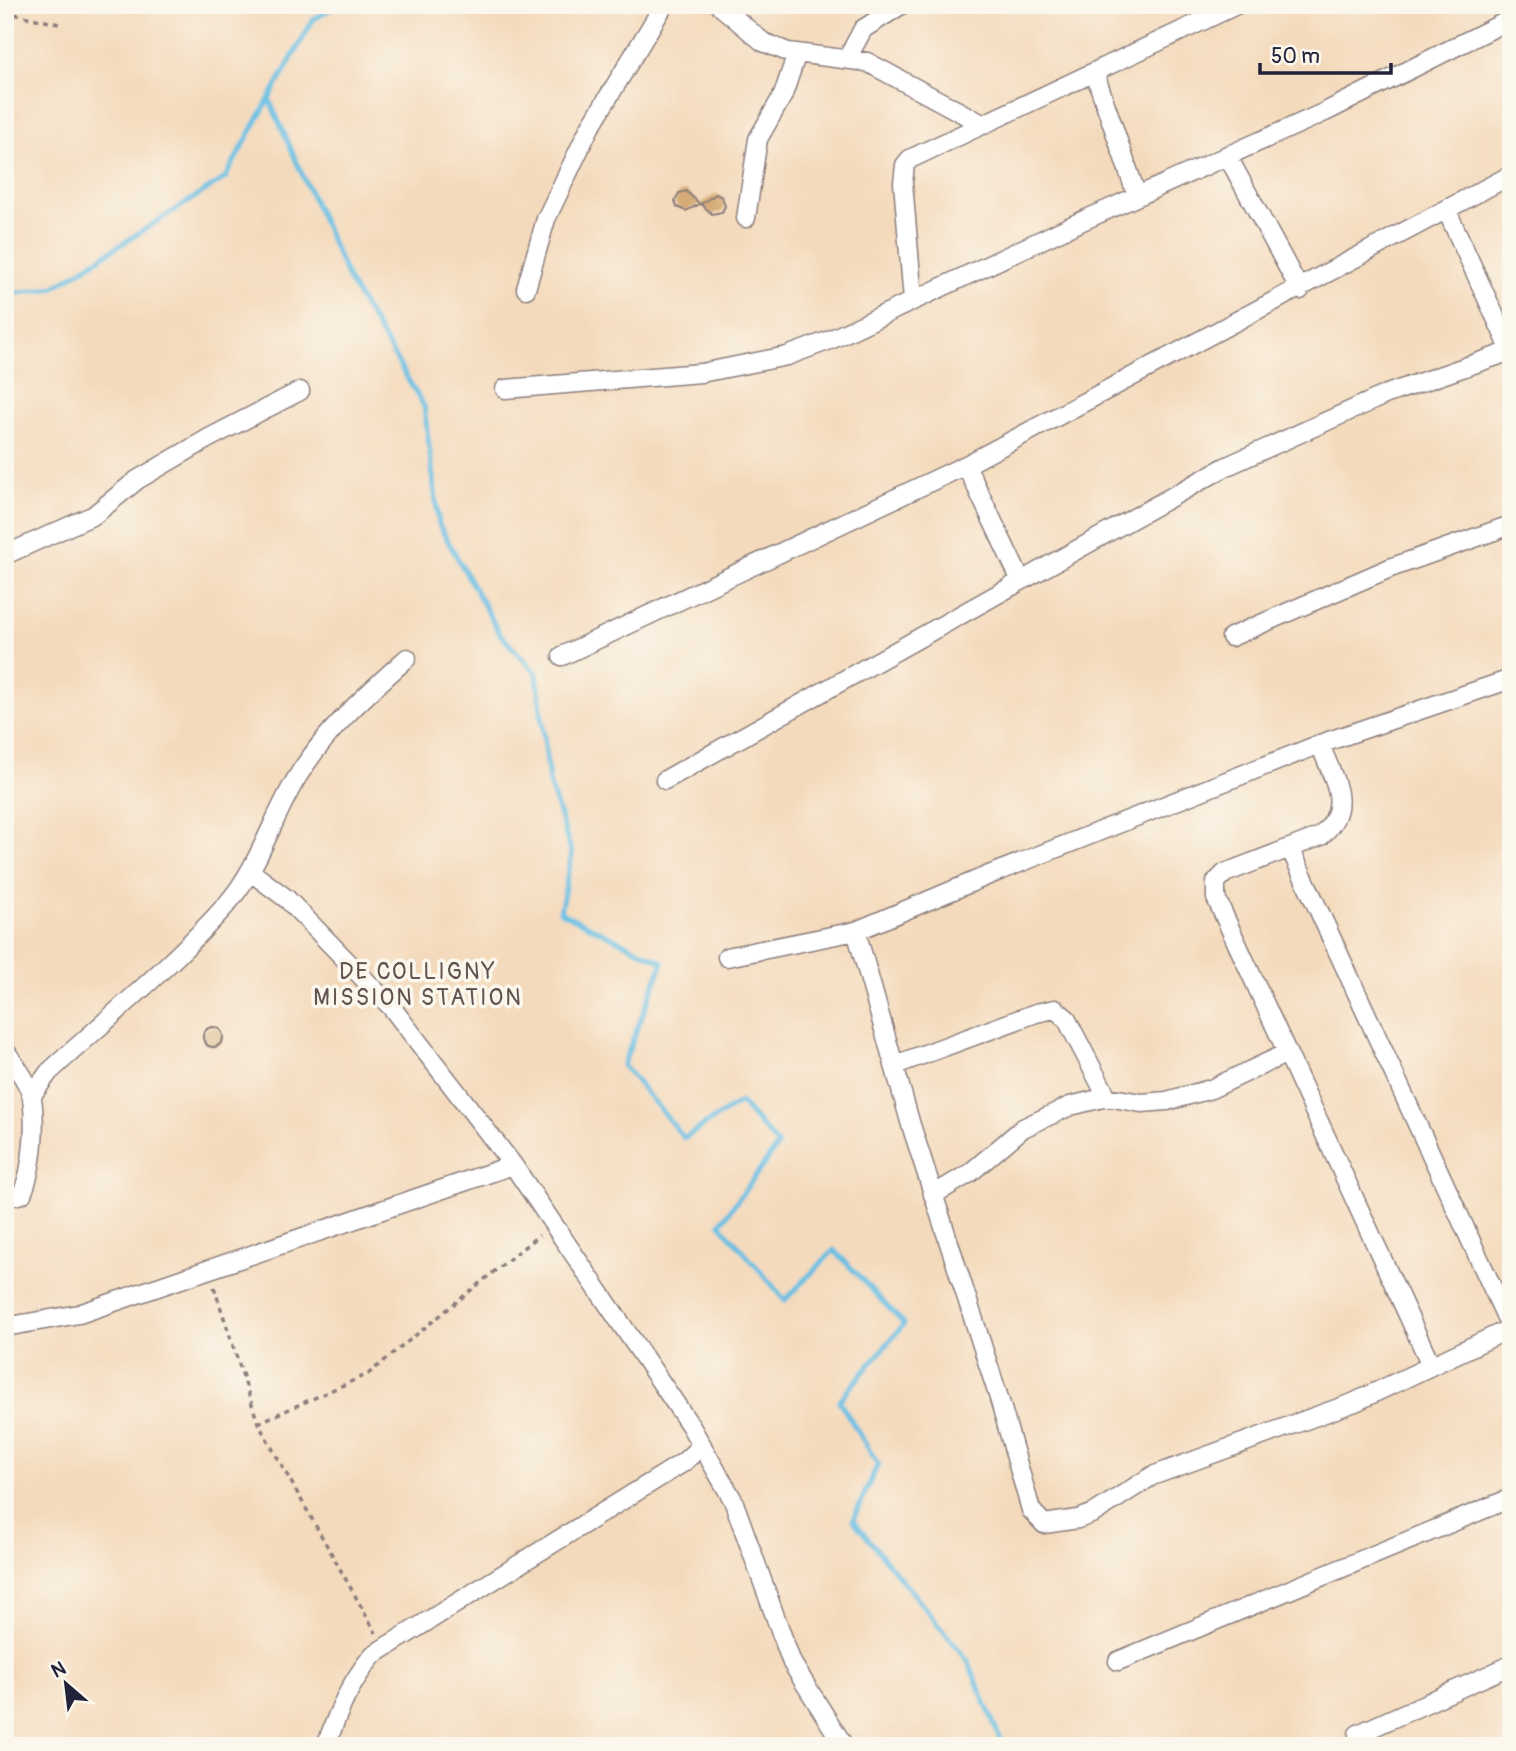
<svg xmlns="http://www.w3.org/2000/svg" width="1516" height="1751" font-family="Pangolin,sans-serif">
<rect width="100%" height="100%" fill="#fbf7ec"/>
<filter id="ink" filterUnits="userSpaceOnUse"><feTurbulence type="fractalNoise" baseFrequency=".0143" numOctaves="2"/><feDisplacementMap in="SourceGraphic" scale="14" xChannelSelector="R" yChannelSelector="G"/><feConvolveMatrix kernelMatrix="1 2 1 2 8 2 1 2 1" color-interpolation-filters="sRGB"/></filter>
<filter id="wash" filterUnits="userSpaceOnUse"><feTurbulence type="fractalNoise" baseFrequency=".00686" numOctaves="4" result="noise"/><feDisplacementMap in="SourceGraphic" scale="28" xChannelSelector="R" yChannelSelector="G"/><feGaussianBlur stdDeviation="1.57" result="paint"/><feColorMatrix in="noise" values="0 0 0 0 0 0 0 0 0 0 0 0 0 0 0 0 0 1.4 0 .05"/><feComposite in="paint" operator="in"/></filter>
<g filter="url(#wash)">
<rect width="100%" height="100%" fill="#f4dabc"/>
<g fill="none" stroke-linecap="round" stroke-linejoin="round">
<path stroke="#65bee3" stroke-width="5" d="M269,99L349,281L424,406L439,525L500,634L537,674L549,782L572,854L560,912L663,962L623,1065L684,1138L740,1102L778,1145L720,1224L785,1300L834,1250L904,1324L839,1401L878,1464L853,1520L968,1661L1003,1746
M5,295L53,288L225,178L313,20L337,5"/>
</g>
<g id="blocks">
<path fill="#d6ab74" d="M686,191L700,204L686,211L677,207L675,201L679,193Z
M716,194L722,197L725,206L722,212L712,214L701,204Z
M203 1037a10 10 0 1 1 20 0a10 10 0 1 1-20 0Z"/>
</g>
</g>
<g filter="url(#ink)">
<use href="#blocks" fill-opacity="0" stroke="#8b7e7c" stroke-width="2"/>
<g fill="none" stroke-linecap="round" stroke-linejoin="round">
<g stroke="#8b7e7c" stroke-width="21">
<path id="street" d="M719,5L763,42L788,52L867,62L984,125
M847,59L863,29L901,5
M1095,74L1137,196
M1227,155L1300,290
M1447,211L1511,351
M746,218L758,139L783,95L797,53
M526,289L546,219L589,129L664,5
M913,300L903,183L905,165L910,159L1236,5
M505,389L701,373L787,356L830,340L1071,226L1325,112L1511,19
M966,465L1021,581
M5,555L94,515L137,480L209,438L300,391
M1231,637L1390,568L1511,525
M562,656L966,465L1511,175
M1320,744C1333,780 1354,806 1321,836L1225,873L1216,882V898L1431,1365
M665,780L1225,467L1387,394L1511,351
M251,872L287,899L392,1008L513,1165L690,1425L733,1500L792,1663L844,1746
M856,931L911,1125L999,1398L1031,1510L1044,1524L1078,1519L1094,1513L1152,1476L1355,1402L1511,1328L1290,848
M727,957L856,931L989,875L1320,744L1511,679
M5,1050C13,1063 30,1083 32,1098C36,1125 33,1170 22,1194L5,1198
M895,1065L1036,1013L1055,1009L1066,1018L1107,1097
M32,1095L49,1072C108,1018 173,965 227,904C259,867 271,821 296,779C325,731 366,695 407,658
M933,1195L970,1173L1023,1128L1070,1106L1107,1097L1141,1103L1167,1101L1211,1089L1285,1054
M5,1327L79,1314L513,1165
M1118,1661L1511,1498
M1358,1734L1511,1665
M326,1746C338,1711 350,1683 373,1655L684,1462L702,1445"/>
</g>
<path stroke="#8b7e7c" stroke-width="3.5" stroke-dasharray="5 5" stroke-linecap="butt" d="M5,12L63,25
M214,1287L258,1423L376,1633
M258,1423L368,1374L539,1235"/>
<use href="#street" stroke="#fff" stroke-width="18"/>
</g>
</g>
<g text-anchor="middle" stroke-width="7" stroke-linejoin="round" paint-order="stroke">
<g font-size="23" letter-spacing="2" fill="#61524f" stroke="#fbf7ec">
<text x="418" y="979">DE COLLIGNY<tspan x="418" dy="26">MISSION STATION</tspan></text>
</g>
</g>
<rect width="1516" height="1751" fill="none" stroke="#fbf7ec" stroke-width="28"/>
<g transform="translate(66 1684) rotate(332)" stroke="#fbf7ec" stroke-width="5" paint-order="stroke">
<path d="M0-5L12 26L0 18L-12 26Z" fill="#22223b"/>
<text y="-10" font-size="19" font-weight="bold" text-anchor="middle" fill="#22223b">N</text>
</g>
<path d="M1260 63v10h131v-10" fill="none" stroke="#22223b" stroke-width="3.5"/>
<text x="1271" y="63" font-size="21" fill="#22223b" stroke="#fbf7ec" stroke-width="5" paint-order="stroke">50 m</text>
</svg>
